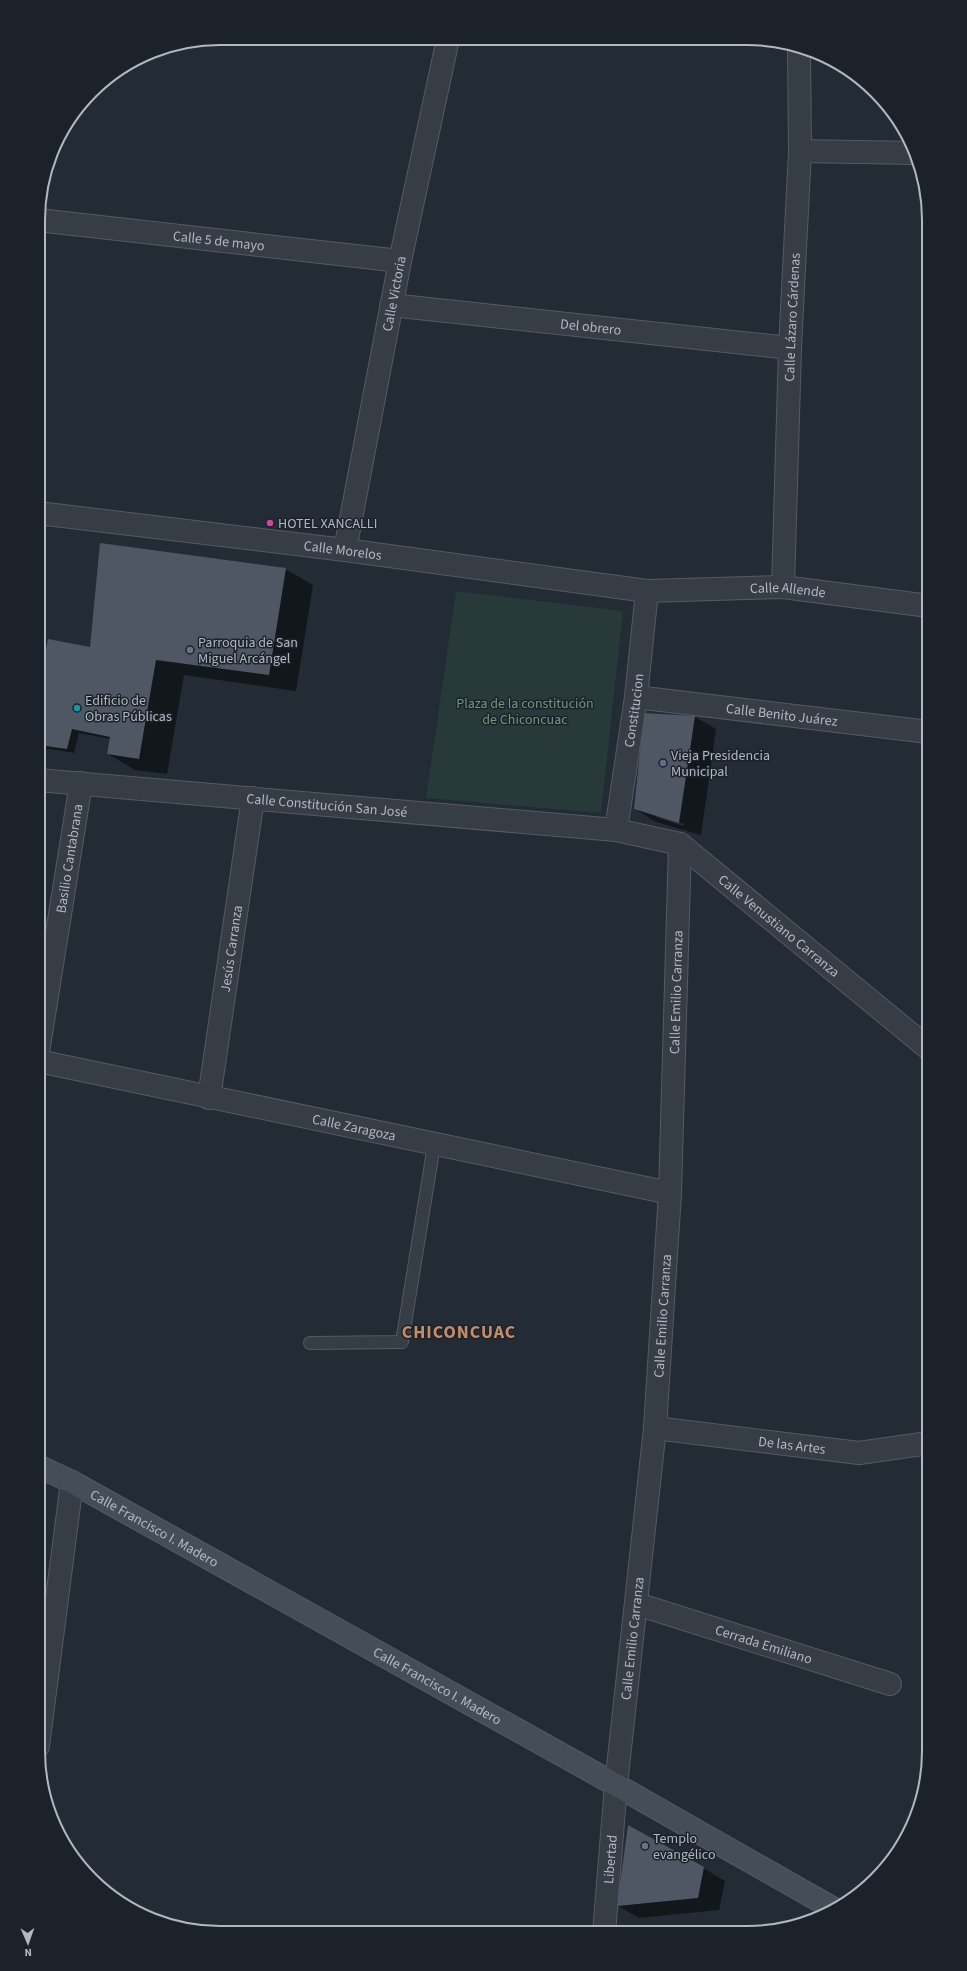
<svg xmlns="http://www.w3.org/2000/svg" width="967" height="1971" font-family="'Source Sans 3',sans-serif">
<rect width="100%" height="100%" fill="#232b35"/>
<path fill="#273938" d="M456,591L623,611L601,813L426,798Z"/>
<path fill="#0007" fill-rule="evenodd" d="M285,569L313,585L296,691L184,675L167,774L135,770L108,754L111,739L79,733L74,753L38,747V692L96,649Z
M695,717L716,729L701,835L656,822L635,809ZM656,815L684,824L683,826L656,817Z
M703,1868L725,1881L719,1910L639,1918L618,1906Z"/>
<path fill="#4e5763" d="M100,543L286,568L269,675L156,660L139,759L107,754L110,737L72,729L67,749L38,745V687L48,639L90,647Z
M644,713L695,716L679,823L634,809Z
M628,1825L704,1867L698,1898L617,1906Z"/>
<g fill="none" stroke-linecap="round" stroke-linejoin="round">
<g stroke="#535b63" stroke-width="14">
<path id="lane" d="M310,1343L402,1342L434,1145"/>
</g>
<g stroke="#535b63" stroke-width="24">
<g id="street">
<path d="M800,151L915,153"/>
<path id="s1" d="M38,220L400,261"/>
<path id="s2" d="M391,305L790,348"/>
<path id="s3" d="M38,513L345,550L647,591L783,587L929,606"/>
<path id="s4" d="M345,550L400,261L448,39"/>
<path id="s5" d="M783,587L790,348L800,151L799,47"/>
<path id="s6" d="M636,697L929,732"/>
<path id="s7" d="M38,780L616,830L680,844L929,1049"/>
<path id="s8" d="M616,830L636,697L647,591"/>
<path id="s9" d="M38,1052L81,783"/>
<path id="s10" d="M38,1061L670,1193"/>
<path id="s11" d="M209,1098L253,798"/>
<path id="s12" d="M655,1428L859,1453L929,1443"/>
<path id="s13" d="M637,1604L890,1684"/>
<path d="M38,1746L72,1482"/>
<path id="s14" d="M604,1933L616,1785L655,1428L670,1193L680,844"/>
</g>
</g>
<g stroke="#535b63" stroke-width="24">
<g id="secondary">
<path id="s15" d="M38,1466L72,1482L616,1785L834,1909"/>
</g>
</g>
<use href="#lane" stroke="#363d45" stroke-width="12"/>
<use href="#street" stroke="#363d45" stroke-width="22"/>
<use href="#secondary" stroke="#444d58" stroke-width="22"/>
</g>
<circle fill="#d1479c" stroke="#1b222a" stroke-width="1.5" cx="270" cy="523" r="4"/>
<g fill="#6b7280" stroke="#1b222a" stroke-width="1.5">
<circle cx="190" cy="650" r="4"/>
<circle cx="645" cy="1846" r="4"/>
</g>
<circle fill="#0f9aa8" stroke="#1b222a" stroke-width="1.5" cx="77" cy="708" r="4"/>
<circle fill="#5c6f8a" stroke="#1b222a" stroke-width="1.5" cx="663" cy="763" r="4"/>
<g text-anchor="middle" stroke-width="3" stroke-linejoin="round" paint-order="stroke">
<g font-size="14" fill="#b0b8c2" stroke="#1b222a">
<text dy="5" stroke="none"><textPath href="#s1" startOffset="182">Calle 5 de mayo</textPath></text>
<text dy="5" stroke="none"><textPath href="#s4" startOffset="261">Calle Victoria</textPath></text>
<text dy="5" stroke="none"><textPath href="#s5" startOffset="270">Calle Lázaro Cárdenas</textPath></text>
<text dy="5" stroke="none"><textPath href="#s2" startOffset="201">Del obrero</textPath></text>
<text dy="5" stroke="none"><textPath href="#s3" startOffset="307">Calle Morelos</textPath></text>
<text dy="5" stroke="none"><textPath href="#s3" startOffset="755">Calle Allende</textPath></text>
<text dy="5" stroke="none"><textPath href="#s8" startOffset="121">Constitucion</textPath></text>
<text dy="5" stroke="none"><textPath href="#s6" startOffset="147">Calle Benito Juárez</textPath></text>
<text dy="5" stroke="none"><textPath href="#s7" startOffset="290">Calle Constitución San José</textPath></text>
<text dy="5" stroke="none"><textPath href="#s9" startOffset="196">Basilio Cantabrana</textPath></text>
<text dy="5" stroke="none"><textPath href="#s7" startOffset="774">Calle Venustiano Carranza</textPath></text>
<text dy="5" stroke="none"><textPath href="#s11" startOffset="151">Jesús Carranza</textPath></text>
<text dy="5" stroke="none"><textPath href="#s14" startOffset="944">Calle Emilio Carranza</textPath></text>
<text dy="5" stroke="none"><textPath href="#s10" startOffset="323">Calle Zaragoza</textPath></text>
<text dy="5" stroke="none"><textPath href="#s14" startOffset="620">Calle Emilio Carranza</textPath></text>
<text dy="5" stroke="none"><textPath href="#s12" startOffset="138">De las Artes</textPath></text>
<text dy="5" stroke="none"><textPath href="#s15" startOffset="132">Calle Francisco I. Madero</textPath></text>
<text dy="5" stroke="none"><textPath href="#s14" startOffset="296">Calle Emilio Carranza</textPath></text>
<text dy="5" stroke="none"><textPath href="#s13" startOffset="133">Cerrada Emiliano</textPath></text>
<text dy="5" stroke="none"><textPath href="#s15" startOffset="456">Calle Francisco I. Madero</textPath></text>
<text dy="5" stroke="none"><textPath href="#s14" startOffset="74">Libertad</textPath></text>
</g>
<g font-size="14" fill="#b0b8c2" stroke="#1b222a" text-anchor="start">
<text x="278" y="528">HOTEL XANCALLI</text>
<text x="198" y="647">Parroquia de San<tspan x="198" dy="16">Miguel Arcángel</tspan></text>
<text x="85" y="705">Edificio de<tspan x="85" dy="16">Obras Públicas</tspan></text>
<text x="671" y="760">Vieja Presidencia<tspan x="671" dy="16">Municipal</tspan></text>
<text x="653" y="1843">Templo<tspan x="653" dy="16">evangélico</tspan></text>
</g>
<g font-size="14" fill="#729678" stroke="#1b222a">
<text x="525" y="708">Plaza de la constitución<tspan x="525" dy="16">de Chiconcuac</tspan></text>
</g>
<g font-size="18" font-weight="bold" letter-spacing="1" fill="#c68c68" stroke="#1b222a">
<text x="459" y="1338">CHICONCUAC</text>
</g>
</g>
<path d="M0 0H967V1971H0ZM220 45H747A175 175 0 0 1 922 220V1751A175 175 0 0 1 747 1926H220A175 175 0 0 1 45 1751V220A175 175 0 0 1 220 45Z" fill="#1b222a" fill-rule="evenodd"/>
<path fill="none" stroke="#b0b8c2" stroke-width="2" d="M220 45H747A175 175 0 0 1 922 220V1751A175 175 0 0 1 747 1926H220A175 175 0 0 1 45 1751V220A175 175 0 0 1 220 45Z"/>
<g transform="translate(28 1943) rotate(178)" stroke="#1b222a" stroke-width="3" paint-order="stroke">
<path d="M0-3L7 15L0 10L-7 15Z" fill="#b0b8c2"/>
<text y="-6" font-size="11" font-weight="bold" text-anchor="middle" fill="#b0b8c2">N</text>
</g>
</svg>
